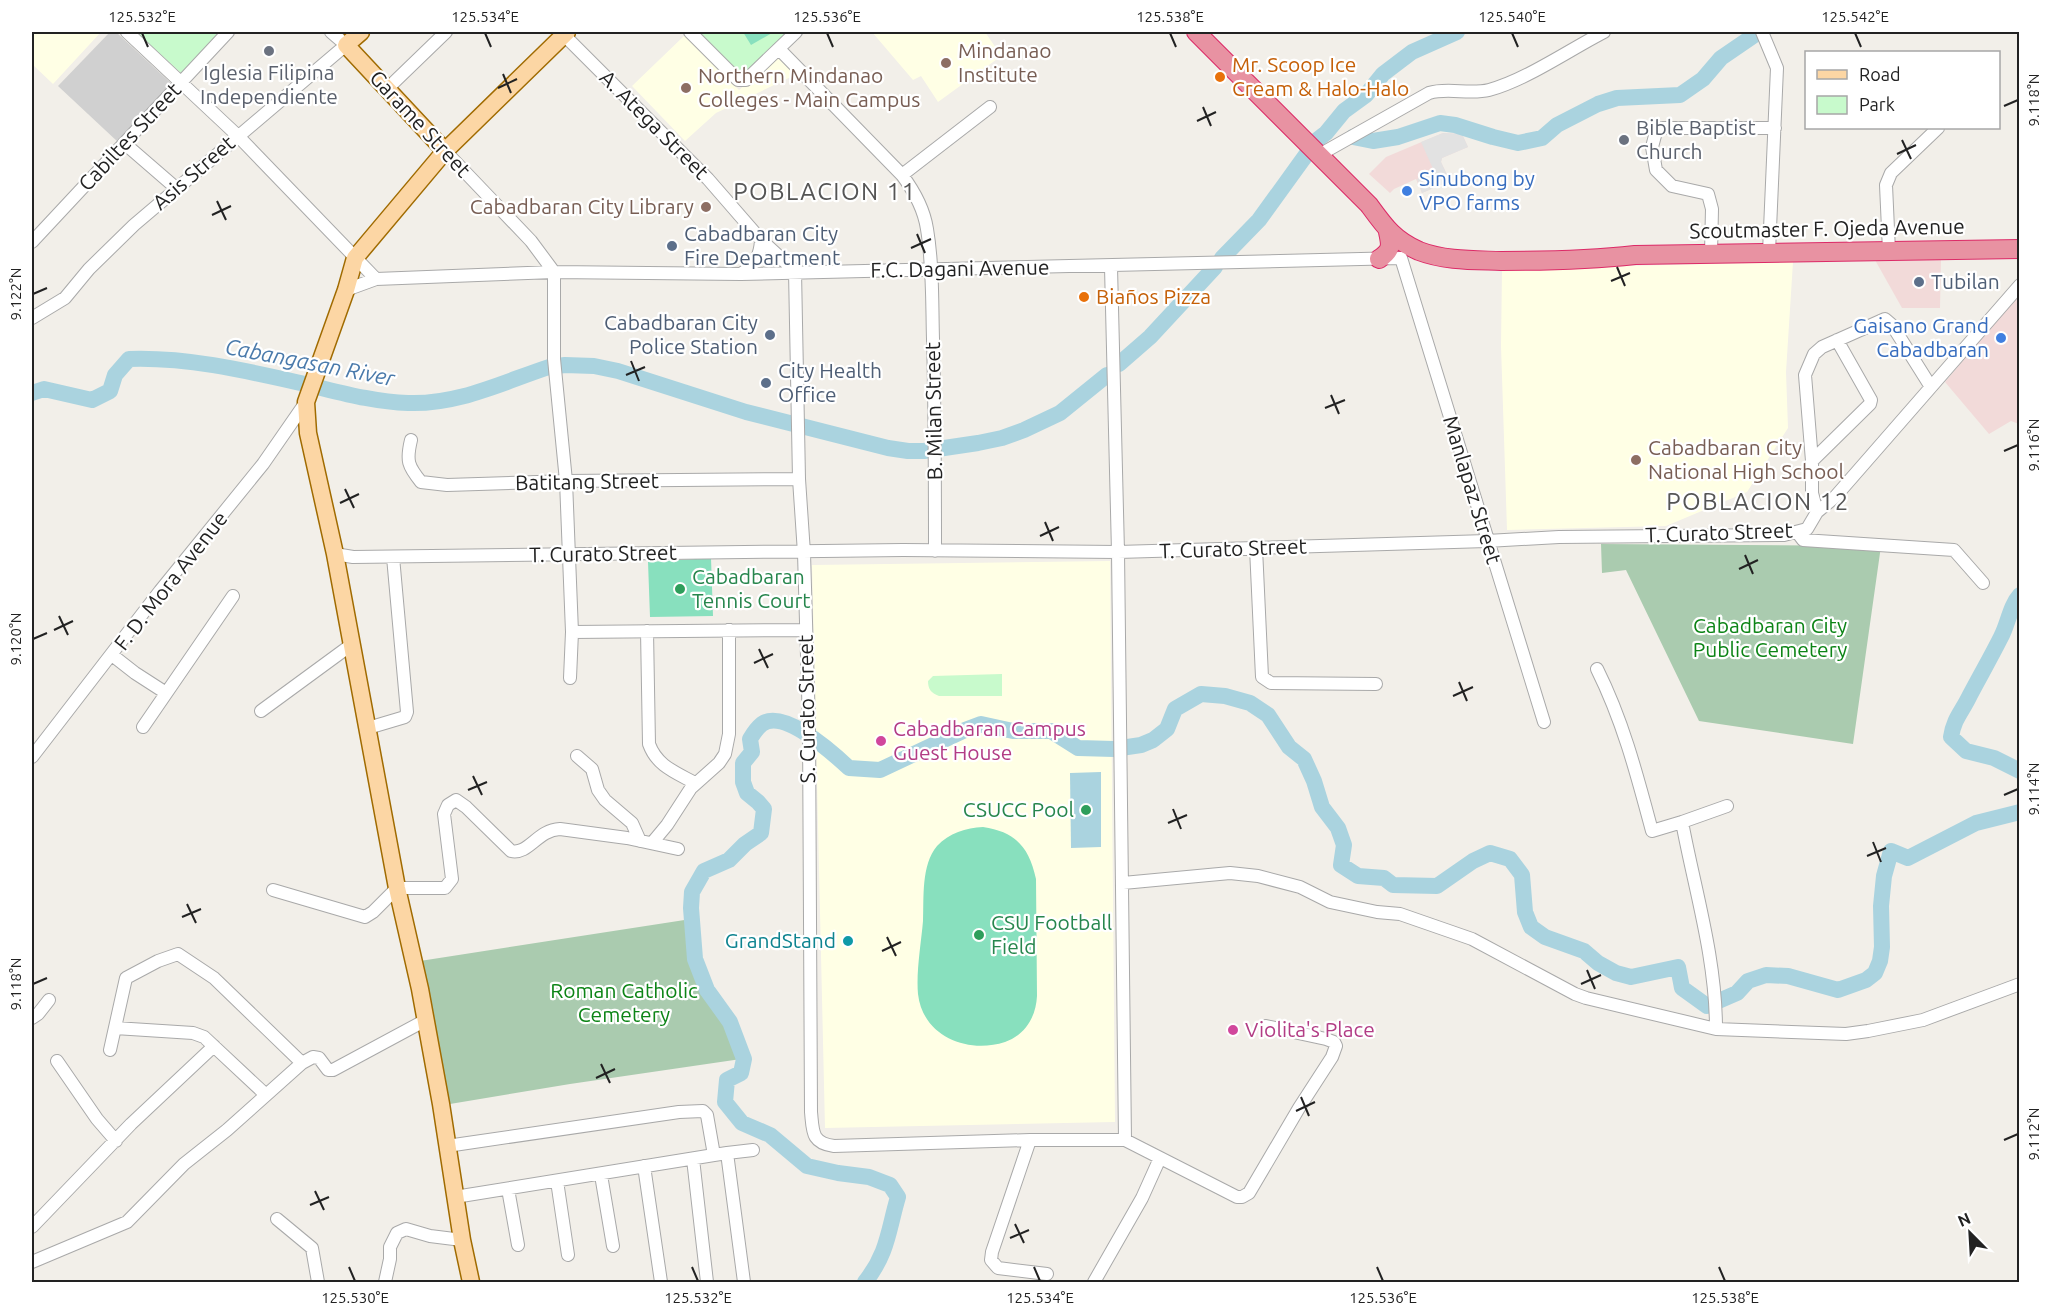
<svg xmlns="http://www.w3.org/2000/svg" width="2051" height="1314" font-family="Ubuntu,sans-serif">
<rect width="100%" height="100%" fill="#f2efe9"/>
<path fill="#f2dad9" d="M1443,133L1462,134L1468,147L1442,158L1441,162L1450,181L1422,193L1416,179L1394,189L1390,193L1369,174L1386,157Z
M1941,259L1940,308H1902L1875,260Z
M2019,294V424L2011,421L1989,434L1945,382Z"/>
<path fill="#ffffe5" d="M32,32H101L53,84L32,64Z
M872,32H985L996,48L1004,54L938,102L921,76L913,80Z
M685,35L739,90L779,56L795,75L716,113L685,141L632,86Z
M1793,262L1786,372L1788,428L1747,492L1666,526L1507,530L1501,346L1502,269Z
M1110,561L1115,1122L825,1128L812,565Z"/>
<path fill="#d0d0d0" d="M110,32H116L174,86L119,143L58,86Z"/>
<path fill="#aacbaf" d="M1601,544L1881,546L1853,744L1699,721L1626,570L1602,573Z
M691,919L690,960L704,993L729,1024L741,1059L570,1084L444,1105L420,961Z"/>
<path fill="#c8facc" d="M136,32H220L181,73Z
M695,32H792L743,77Z
M1002,674V696H939C931,693 928,689 928,681L933,676Z"/>
<path fill="#88e0be" d="M743,32H771L772,33L751,45Z
M711,558L713,616L650,617L648,562Z
M983,827C1016,832 1029,847 1036,879L1037,996C1036,1017 1025,1035 1005,1042C968,1054 923,1037 918,994C916,972 921,944 923,921C924,898 921,865 937,846C949,833 966,828 983,827Z"/>
<path fill="#e2e2e2" d="M1443,133L1462,134L1468,147L1442,158L1441,162L1450,181L1422,193L1417,179L1434,171L1421,142Z"/>
<path fill="#aad3df" d="M1101,772V847L1071,848L1070,773Z"/>
<g fill="none" stroke-linecap="round" stroke-linejoin="round">
<path stroke="#aad3df" stroke-width="16" d="M1353,137L1373,141L1398,137L1440,123L1455,125L1493,137L1518,143L1542,138L1557,125L1598,104L1617,98L1680,95L1703,79L1721,58L1759,32
M1317,140L1326,133L1344,111L1366,95L1383,74L1412,52L1457,32
M1222,258L1259,220L1306,155
M1119,364L1150,337L1215,267
M32,393L44,389L92,400L110,391L115,375L129,359C188,357 247,371 305,384C339,392 373,402 408,403C458,405 503,382 549,367L565,365L594,366L618,371L746,412L888,448L908,451H924L978,443L1002,438L1024,430L1060,413L1107,375
M2020,595C2010,606 2008,624 2001,637C1991,657 1980,676 1970,695C1962,712 1954,718 1951,737L1966,751L1994,758L2020,771
M865,1282C888,1253 888,1231 898,1197L890,1185L869,1177L838,1173L807,1166L770,1135L742,1123L725,1102L727,1080L741,1073L744,1059L730,1022L707,990L695,959L691,908L692,892L704,871L729,860L745,844L761,833L764,809L758,802L747,793L743,782V763L752,752L750,739C753,734 757,728 762,724C784,708 834,754 849,768L880,770L965,730L981,724L1013,731H1051L1078,748L1114,749L1141,745L1153,740L1167,729L1175,709L1201,694L1225,696L1250,703L1268,715L1289,747L1304,759L1314,781L1322,807L1338,828L1344,845L1341,865L1358,876L1384,878L1393,885L1437,886L1473,861L1490,853L1510,859L1522,875L1525,912L1531,927L1545,937L1584,951L1598,963L1616,973L1631,977L1678,967L1682,988L1707,1006L1737,993L1748,981L1766,975L1788,976L1838,990L1866,980L1875,973L1880,961L1882,947L1881,906L1884,876L1891,851L1908,858L1976,823L2020,812"/>
<g stroke="#a9a9a9" stroke-width="14">
<path id="minor" d="M127,32L238,136L376,279
M561,32L708,179L761,240L795,271L799,479L804,553L809,725L811,1112C813,1131 811,1143 834,1146L1030,1140H1125L1237,1197H1242L1249,1193L1299,1108L1332,1057L1336,1046L1334,1042L1326,1039L1266,1026
M690,32L738,80H746L796,32
M1762,32L1777,68L1769,252
M779,49L902,175C914,191 924,209 927,229C933,265 932,303 933,339C935,410 935,480 935,551
M387,89L446,32
M124,143L176,188
M445,151L531,241L554,272V359L566,481L572,632L805,630
M1319,155L1429,93C1448,87 1469,95 1489,90C1526,80 1569,50 1604,32
M902,175L990,107
M32,242L228,32
M1889,251L1886,185L1891,173L1938,128
M1711,253L1712,209L1708,194L1672,186L1656,170L1652,147L1657,128H1775
M1111,267L1118,552L1125,1140
M741,274C755,264 760,257 761,240
M346,290L376,279L554,272L741,274L1401,258L1544,722
M32,318L65,298L89,269L134,225L346,45L331,32
M411,440C406,461 408,466 421,482L447,485L566,481L799,479
M1812,461L1870,404L1871,400L1837,340
M1817,512L1812,493V461L1805,375L1814,354L1822,347L1885,319L1892,325L1931,387
M1797,532L1803,540L1954,550L1983,583
M1256,548L1262,677L1271,683L1376,684
M335,554L353,557L903,550L1118,552L1487,541L1559,537L1784,535L1807,529L1817,512L1835,497L2020,285
M647,631L649,744C657,766 675,772 695,783
M112,655L135,673L166,693
M1597,669C1623,721 1637,775 1652,831L1682,822L1727,806
M570,678L572,632
M261,711L351,645
M143,727L233,596
M368,728L405,717L407,712L393,557
M577,756L592,769L598,790L605,800L632,823L640,841
M32,757L160,591L263,464L306,402
M1682,822C1695,891 1716,958 1716,1029
M652,843L667,825L691,788L719,763L725,754L729,734V630
M1123,883L1230,873L1258,876L1300,887L1330,902L1377,912L1400,914L1472,939L1575,994L1586,998L1716,1029L1846,1034L1868,1031L1923,1020L2020,984
M273,890L365,917L373,912L397,888H445L452,879L444,814L448,805L456,800L466,807L511,851C529,855 537,830 560,829L627,838L678,849
M32,1018L38,1014L49,1000
M115,1028L193,1033L204,1037L266,1095
M110,1050L126,978L158,961L178,954L214,978L302,1063L313,1057L319,1058L328,1070H333L424,1021
M57,1061L97,1119L116,1141
M1030,1140L992,1252L991,1260L998,1268L1047,1274
M447,1146L679,1112L703,1111L707,1115L714,1155L455,1197
M727,1153L753,1150
M714,1155L727,1153L744,1282
M693,1159L707,1282
M644,1166L661,1282
M601,1175L613,1246
M557,1181L568,1255
M508,1189L518,1245
M277,1219L312,1248L318,1282
M32,1227L131,1124L214,1046
M32,1262L127,1222L184,1164L227,1130L302,1063
M385,1282L390,1259V1247L397,1233L406,1229L430,1236L462,1240
M1094,1282L1142,1198L1160,1158"/>
</g>
<g stroke="#a06b00" stroke-width="19">
<path id="major" d="M361,32L346,45L445,151
M471,1282L462,1240L441,1104L420,989L397,888L335,554L308,433L306,402L346,290L355,258L445,151L567,32"/>
</g>
<g stroke="#dc2a67" stroke-width="20">
<path id="highway" d="M1196,32L1369,205C1385,227 1394,240 1419,251C1445,261 1475,260 1501,261C1546,261 1590,260 1635,255L2020,249
M1379,259C1392,250 1391,246 1388,232"/>
</g>
<use href="#minor" stroke="#fff" stroke-width="12"/>
<use href="#major" stroke="#fcd6a4" stroke-width="16"/>
<use href="#highway" stroke="#e892a2" stroke-width="18"/>
</g>
<path fill="none" stroke="#222" stroke-width="2" d="M142,33L148,47M485,33L491,47M827,33L833,47M1170,33L1176,47M1512,33L1518,47M1855,33L1861,47M503,74L511,93M498,88L517,79M2004,106L2018,100M1203,107L1211,126M1197,121L1216,112M1902,140L1911,159M1897,154L1916,145M217,201L226,220M212,215L231,206M917,234L925,253M911,248L931,239M1617,267L1625,286M1611,281L1630,273M33,294L47,288M631,361L639,381M626,375L645,367M1331,395L1339,414M1325,408L1345,400M2004,451L2018,445M345,489L354,508M340,503L359,494M1045,522L1053,541M1040,536L1059,527M1745,555L1753,574M1739,569L1758,560M59,616L68,635M54,630L73,621M33,639L47,633M759,649L768,668M754,663L773,654M1459,682L1467,701M1453,696L1473,687M473,776L482,795M468,790L487,782M2004,795L2018,789M1173,809L1181,829M1168,823L1187,815M1873,842L1881,862M1867,856L1886,848M187,904L196,923M182,917L201,909M887,937L896,956M882,951L901,942M1587,970L1595,989M33,984L47,978M1581,984L1601,975M601,1064L610,1083M596,1078L615,1069M1301,1097L1309,1116M1296,1111L1315,1102M2004,1140L2018,1134M315,1191L324,1210M310,1205L329,1197M1015,1224L1024,1243M1010,1238L1029,1230M349,1267L355,1281M692,1267L698,1281M1034,1267L1040,1281M1377,1267L1383,1281M1719,1267L1725,1281"/>
<g fill="#6b7280" stroke="#fff" stroke-width="2">
<circle cx="269" cy="51" r="6"/>
<circle cx="1624" cy="140" r="6"/>
</g>
<g fill="#8d6e63" stroke="#fff" stroke-width="2">
<circle cx="946" cy="63" r="6"/>
<circle cx="686" cy="88" r="6"/>
<circle cx="706" cy="207" r="6"/>
<circle cx="1636" cy="460" r="6"/>
</g>
<g fill="#e8710a" stroke="#fff" stroke-width="2">
<circle cx="1220" cy="77" r="6"/>
<circle cx="1084" cy="297" r="6"/>
</g>
<g fill="#3f7fe0" stroke="#fff" stroke-width="2">
<circle cx="1407" cy="191" r="6"/>
<circle cx="2001" cy="338" r="6"/>
</g>
<g fill="#5c6f8a" stroke="#fff" stroke-width="2">
<circle cx="672" cy="246" r="6"/>
<circle cx="1919" cy="282" r="6"/>
<circle cx="770" cy="335" r="6"/>
<circle cx="766" cy="383" r="6"/>
</g>
<g fill="#2e9e5b" stroke="#fff" stroke-width="2">
<circle cx="680" cy="589" r="6"/>
<circle cx="1086" cy="810" r="6"/>
<circle cx="979" cy="935" r="6"/>
</g>
<g fill="#d1479c" stroke="#fff" stroke-width="2">
<circle cx="881" cy="741" r="6"/>
<circle cx="1233" cy="1030" r="6"/>
</g>
<circle fill="#0f9aa8" stroke="#fff" stroke-width="2" cx="848" cy="941" r="6"/>
<g text-anchor="middle" stroke-width="4.5" stroke-linejoin="round" paint-order="stroke">
<g font-size="21" fill="#785e54" stroke="#fff" text-anchor="start">
<text x="958" y="58">Mindanao<tspan x="958" dy="24">Institute</tspan></text>
<text x="698" y="83">Northern Mindanao<tspan x="698" dy="24">Colleges - Main Campus</tspan></text>
<text x="694" y="214" text-anchor="end">Cabadbaran City Library</text>
<text x="1648" y="455">Cabadbaran City<tspan x="1648" dy="24">National High School</tspan></text>
</g>
<g font-size="21" fill="#c56008" stroke="#fff" text-anchor="start">
<text x="1232" y="72">Mr. Scoop Ice<tspan x="1232" dy="24">Cream &amp; Halo-Halo</tspan></text>
<text x="1096" y="304">Biaños Pizza</text>
</g>
<g font-size="21" fill="#5b616d" stroke="#fff">
<text x="269" y="80">Iglesia Filipina<tspan x="269" dy="24">Independiente</tspan></text>
<text x="1636" y="135" text-anchor="start">Bible Baptist<tspan x="1636" dy="24">Church</tspan></text>
</g>
<g font-size="21" fill="#222" stroke="#fff">
<text transform="translate(420 124) rotate(47)" y="7">Garame Street</text>
<text transform="translate(654 125) rotate(45)" y="7">A. Atega Street</text>
<text transform="translate(130 137) rotate(-47)" y="7">Cabiltes Street</text>
<text transform="translate(194 173) rotate(-41)" y="7">Asis Street</text>
<text transform="translate(1827 229) rotate(-1)" y="7">Scoutmaster F. Ojeda Avenue</text>
<text transform="translate(960 269) rotate(-1)" y="7">F.C. Dagani Avenue</text>
<text transform="translate(934 411) rotate(-91)" y="7">B. Milan Street</text>
<text transform="translate(587 482) rotate(-1)" y="7">Batitang Street</text>
<text transform="translate(1472 490) rotate(73)" y="7">Manlapaz Street</text>
<text transform="translate(1719 533) rotate(-2)" y="7">T. Curato Street</text>
<text transform="translate(1233 549) rotate(-2)" y="7">T. Curato Street</text>
<text transform="translate(603 554) rotate(-1)" y="7">T. Curato Street</text>
<text transform="translate(171 581) rotate(-52)" y="7">F. D. Mora Avenue</text>
<text transform="translate(807 709) rotate(-91)" y="7">S. Curato Street</text>
</g>
<g font-size="21" fill="#366cbe" stroke="#fff" text-anchor="start">
<text x="1419" y="186">Sinubong by<tspan x="1419" dy="24">VPO farms</tspan></text>
<text x="1989" y="333" text-anchor="end">Gaisano Grand<tspan x="1989" dy="24">Cabadbaran</tspan></text>
</g>
<g font-size="21" fill="#4e5e75" stroke="#fff" text-anchor="start">
<text x="684" y="241">Cabadbaran City<tspan x="684" dy="24">Fire Department</tspan></text>
<text x="1931" y="289">Tubilan</text>
<text x="758" y="330" text-anchor="end">Cabadbaran City<tspan x="758" dy="24">Police Station</tspan></text>
<text x="778" y="378">City Health<tspan x="778" dy="24">Office</tspan></text>
</g>
<g font-size="21" fill="#27864d" stroke="#fff" text-anchor="start">
<text x="692" y="584">Cabadbaran<tspan x="692" dy="24">Tennis Court</tspan></text>
<text x="1074" y="817" text-anchor="end">CSUCC Pool</text>
<text x="991" y="930">CSU Football<tspan x="991" dy="24">Field</tspan></text>
</g>
<g font-size="21" fill="#0c8416" stroke="#fff">
<text x="1770" y="633">Cabadbaran City<tspan x="1770" dy="24">Public Cemetery</tspan></text>
<text x="624" y="998">Roman Catholic<tspan x="624" dy="24">Cemetery</tspan></text>
</g>
<g font-size="21" fill="#b23c85" stroke="#fff" text-anchor="start">
<text x="893" y="736">Cabadbaran Campus<tspan x="893" dy="24">Guest House</tspan></text>
<text x="1245" y="1037">Violita's Place</text>
</g>
<g font-size="21" fill="#0d838f" stroke="#fff" text-anchor="end">
<text x="836" y="948">GrandStand</text>
</g>
<g font-size="22" font-style="italic" fill="#4a7aab" stroke="#fff">
<text transform="translate(310 362) rotate(11)" y="8">Cabangasan River</text>
</g>
<g font-size="24" letter-spacing="1.5" fill="#555" stroke="#fff">
<text x="825" y="200">POBLACION 11</text>
<text x="1758" y="510">POBLACION 12</text>
</g>
</g>
<rect width="2051" height="1314" fill="none" stroke="#ffffff" stroke-width="66"/>
<rect x="1805" y="51" width="195" height="78" fill="#ffffff" stroke="#a7a7a7" stroke-width="1.5"/>
<rect x="1817" y="70" width="30" height="9" fill="#fcd6a4" stroke="#a7a7a7" stroke-width="1.5"/>
<text x="1859" y="81" font-size="18" fill="#222222">Road</text>
<rect x="1817" y="96" width="30" height="18" fill="#c8facc" stroke="#a7a7a7" stroke-width="1.5"/>
<text x="1859" y="111" font-size="18" fill="#222222">Park</text>
<g transform="translate(1970 1233) rotate(336)" stroke="#ffffff" stroke-width="4.5" paint-order="stroke">
<path d="M0-4.5L10 22L0 15L-10 22Z" fill="#222222"/>
<text y="-9" font-size="16" font-weight="bold" text-anchor="middle" fill="#222222">N</text>
</g>
<rect x="33" y="33" width="1985" height="1248" fill="none" stroke="#222" stroke-width="2"/>
<g font-size="15" text-anchor="middle" fill="#222">
<text x="142" y="22">125.532°E</text>
<text x="485" y="22">125.534°E</text>
<text x="827" y="22">125.536°E</text>
<text x="1170" y="22">125.538°E</text>
<text x="1512" y="22">125.540°E</text>
<text x="1855" y="22">125.542°E</text>
<text transform="translate(2034 100) rotate(-90)" y="5">9.118°N</text>
<text transform="translate(16 294) rotate(-90)" y="5">9.122°N</text>
<text transform="translate(2034 445) rotate(-90)" y="5">9.116°N</text>
<text transform="translate(16 639) rotate(-90)" y="5">9.120°N</text>
<text transform="translate(2034 789) rotate(-90)" y="5">9.114°N</text>
<text transform="translate(16 984) rotate(-90)" y="5">9.118°N</text>
<text transform="translate(2034 1134) rotate(-90)" y="5">9.112°N</text>
<text x="355" y="1303">125.530°E</text>
<text x="698" y="1303">125.532°E</text>
<text x="1040" y="1303">125.534°E</text>
<text x="1383" y="1303">125.536°E</text>
<text x="1725" y="1303">125.538°E</text>
</g>
</svg>
